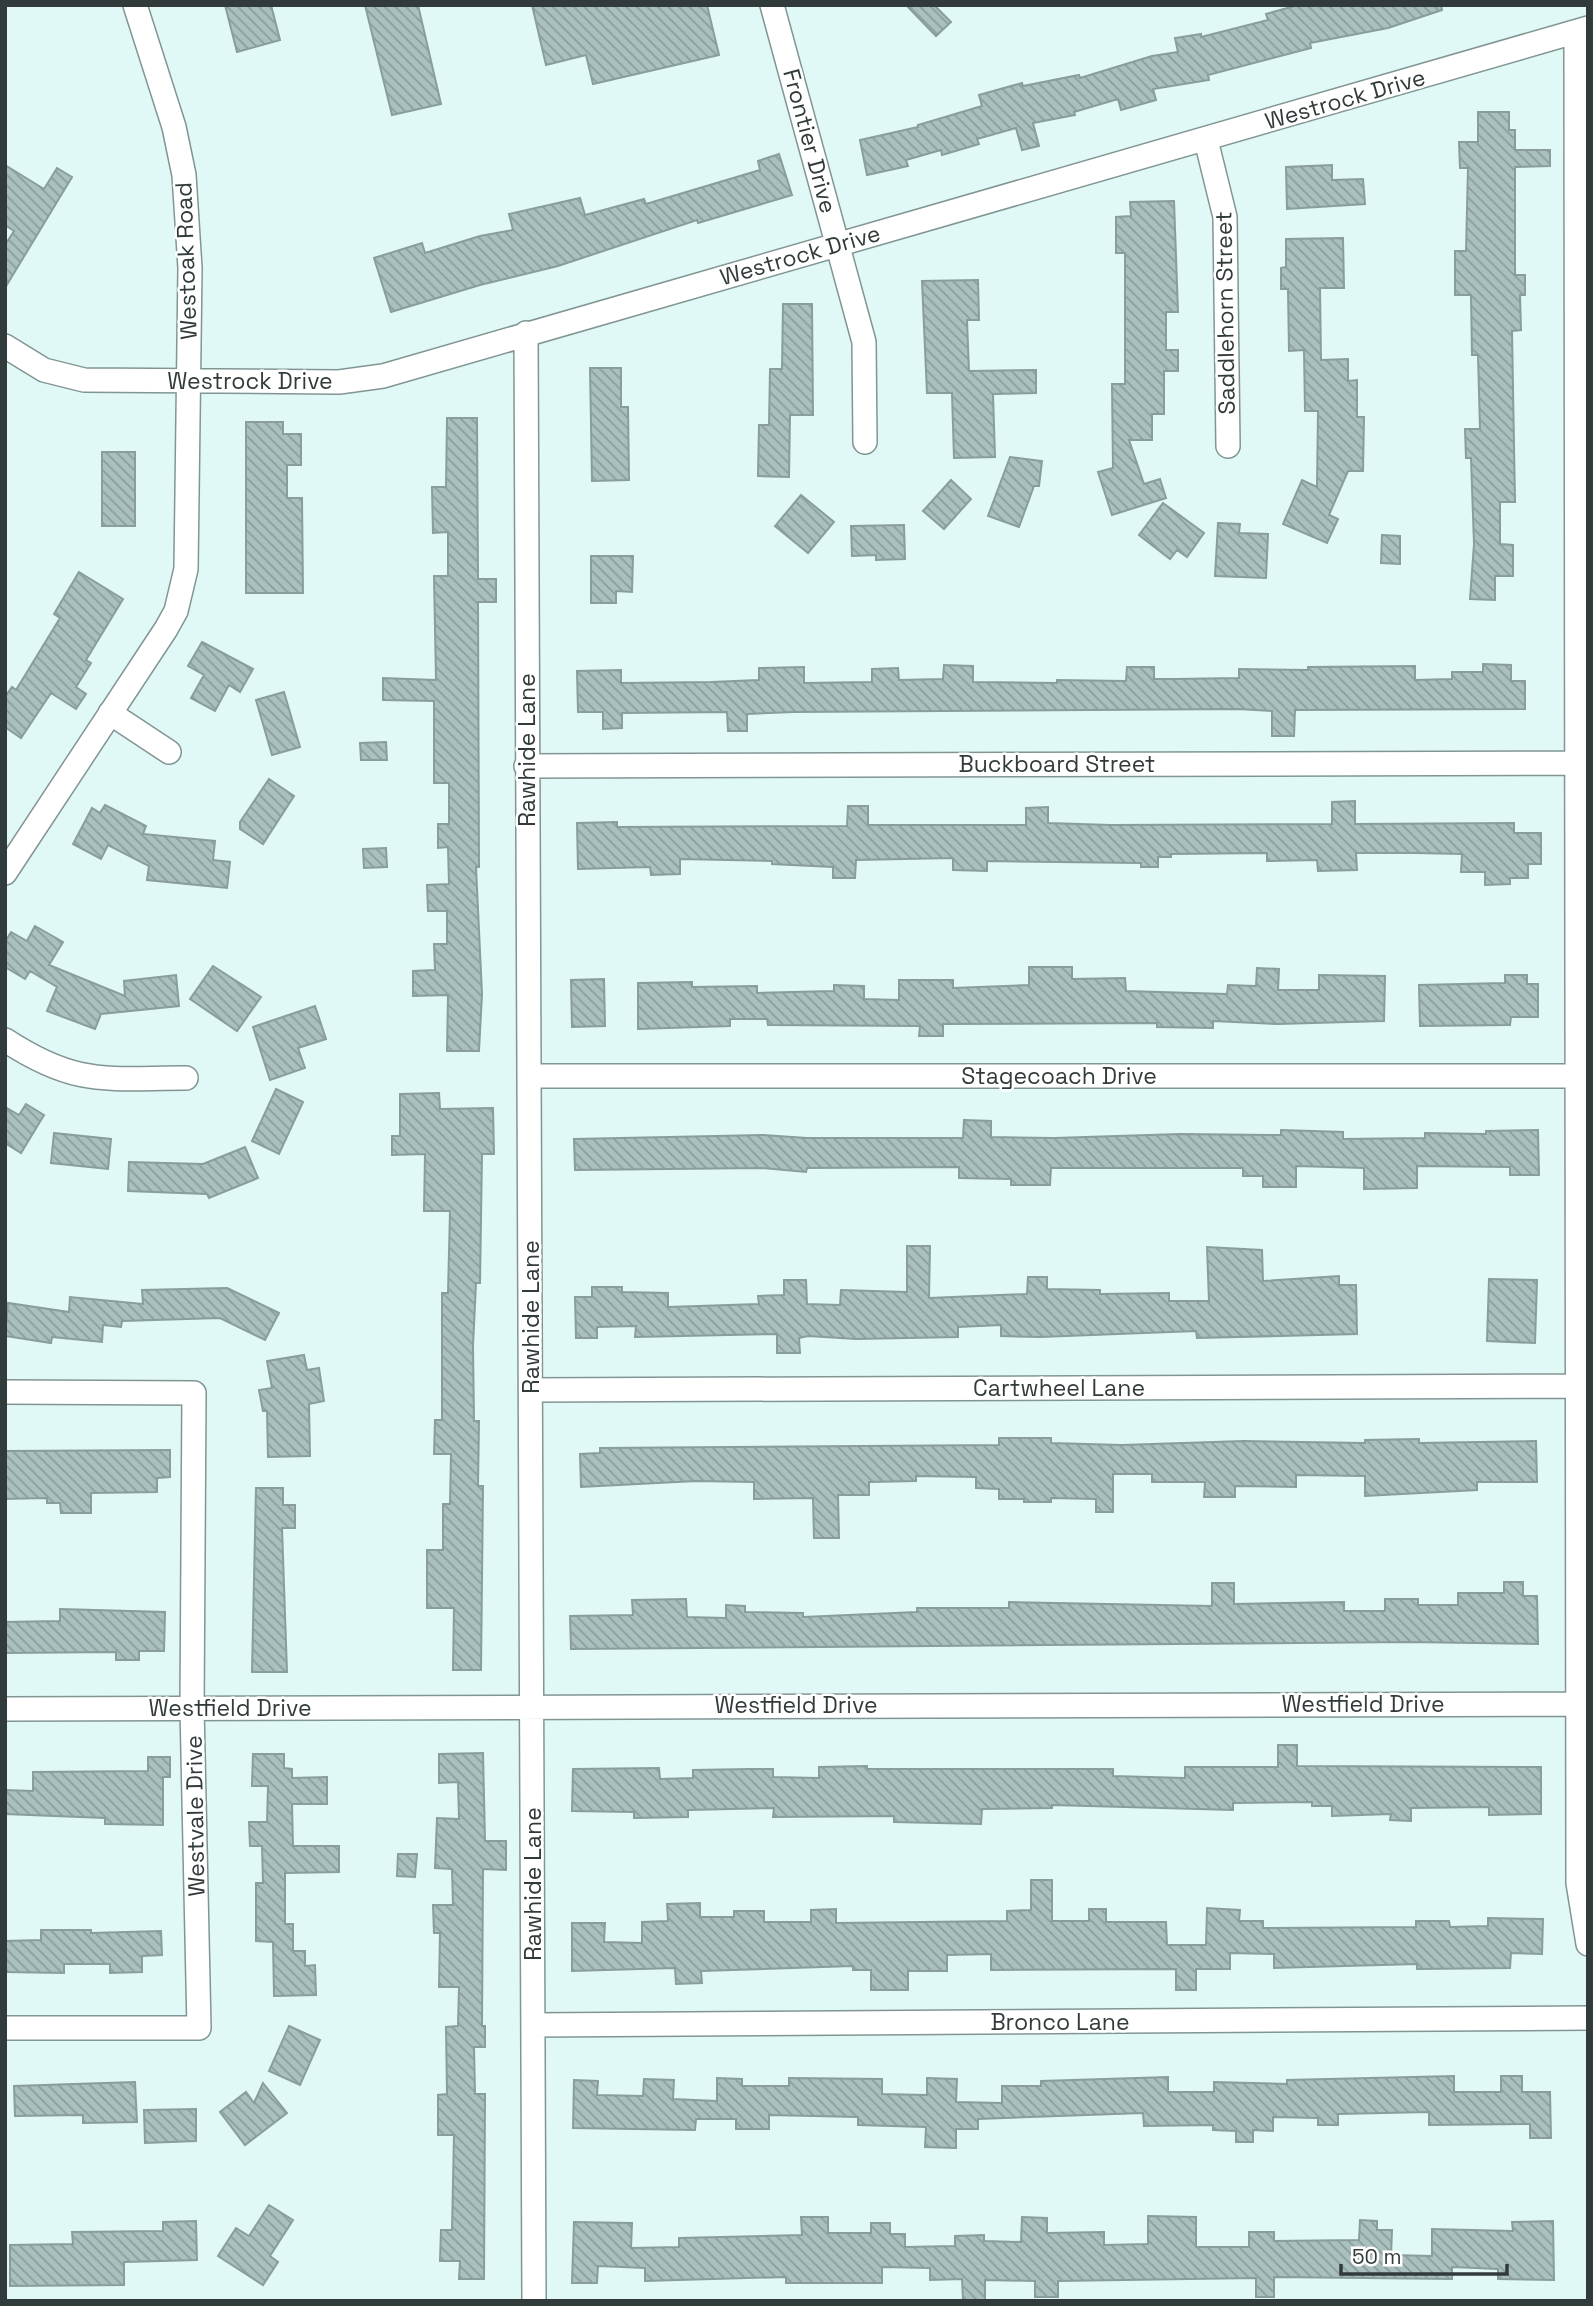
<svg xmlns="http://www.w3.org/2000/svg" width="1593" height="2306" font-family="'Space Grotesk',sans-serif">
<defs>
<pattern id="building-back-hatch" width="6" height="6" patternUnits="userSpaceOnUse" patternTransform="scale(1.75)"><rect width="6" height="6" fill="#a9c0be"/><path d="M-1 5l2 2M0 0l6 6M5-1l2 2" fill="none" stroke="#8a9d9c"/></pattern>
</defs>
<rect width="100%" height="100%" fill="#e0f8f6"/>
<path fill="url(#building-back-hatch)" stroke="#889d9c" stroke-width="2" d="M225,5H271L280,40L237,52Z
M365,5H418L441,104L392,115Z
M532,5H707L719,55L593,84L586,55L546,65Z
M906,5H934L951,22L936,36Z
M1298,5H1441L1442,10L1388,28L1310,43L1311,48L1208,75L1209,80L1153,89L1156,100L1121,110L1118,99L1074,112L1075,115L1033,123L1039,146L1022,150L1016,128L977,139L979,144L942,155L941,150L906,160L908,166L867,175L860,140L918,127V125L982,106L979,95L1022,83L1023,86L1079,75L1080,78L1152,56L1178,52L1175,38L1201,34V37L1268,20L1266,14Z
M1478,112H1509V130H1515V150H1550V166L1515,167V275H1525V295H1520L1521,330L1512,331L1515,502H1500V544L1513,545V576H1495V600L1470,599L1474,544L1471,458H1466L1465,429H1480L1478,355H1472L1471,295H1455V251H1466L1468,168H1460L1459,142H1478Z
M779,154L792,195L698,223L697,220L558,266L480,285L391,312L374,258L422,243L425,253L480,236L513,230L509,214L580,198L585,215L644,199L646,204L760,170L758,161Z
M5,165L44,189L57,168L72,177L5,288V245L14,231L5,225Z
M1332,165V180L1363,179L1365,204L1287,209L1286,167Z
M1174,201L1178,312H1166V350H1178V371H1164V414H1152V440H1129L1144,484L1160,479L1166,498L1112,515L1098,472L1113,468L1112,384H1125V253H1116V217L1131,216L1130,202Z
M1343,238L1344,288H1320L1321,360L1348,359V381L1357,380V417H1364L1363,471H1348L1329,515L1338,519L1327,543L1283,524L1302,480L1317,487L1318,411H1305L1304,350L1289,351L1288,289H1281V268L1286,267V239Z
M978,280L979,320H967L969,371L1036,370V393L993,394L995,457L954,458L952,393H927L922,281Z
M783,304H812L813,415H790L789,477L758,476L759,425H769L770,369H782Z
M590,368H621V407H628L629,480L592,481Z
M447,418H477L478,579H496V602H478L479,867H476L482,994L479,1051H447L448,995L413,996V971L435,970L434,944H447V911H428L427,885L449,884L448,847L438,848V824H449V783H434V701L383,700V678L436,680L434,576H448V532L433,533L432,487H446Z
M246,422H283V434H301V465H287V498H302L303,593H246Z
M102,452H135V526H102Z
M1010,457L1042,461L1039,486H1034L1019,527L988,516Z
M951,480L971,499L944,529L923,511Z
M801,495L834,522L808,553L775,526Z
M1163,503L1204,533L1187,557L1177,550L1170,559L1139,535Z
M1218,523L1240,524L1239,533L1268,534L1266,578L1215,576Z
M904,525L905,559L876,560V555L852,556L851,526Z
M1382,535L1400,536V564L1381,563Z
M591,556H633L632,592L616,591V603H591Z
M79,572L123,599L86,660L91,663L76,687L86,694L76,709L51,693L21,738L5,727V697L12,687L16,690L60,618L54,614Z
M202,642L253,669L240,692L229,685L215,711L191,698L204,675L188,666Z
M1483,664L1511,665V681H1525V709L1295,710L1294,736H1272V711L1238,709L794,712L747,714V731H728L727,712L622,713V728L603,729V712H578L577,671L621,670V683L711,682L759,680V668L804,667V683L872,682V669L898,668L899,680L943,679L944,665L973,666V682L1057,683V680L1126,681L1127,667H1154V679H1175L1239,678V669L1308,670V667L1415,666V680L1452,679V672H1483Z
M284,692L300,747L272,755L256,700Z
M386,742L387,760H361L360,743Z
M269,779L294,796L263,844L240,829V822Z
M1355,801V824L1514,823V833H1541V864H1528V878H1510V884L1485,885V872H1461L1462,854L1415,853H1356L1357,870L1318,871L1317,860L1267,861V853L1171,854V857H1158V867H1141V863L987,861V871L953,870V858L856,860L855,878H833V867L772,864V861L680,859V874L651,875L650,867L578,869L577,823L617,822V827L847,826L848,806H868V825H1026V808L1048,807V823L1111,825L1332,824V802Z
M105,805L146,826L143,834L215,841L213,860L230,862L227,888L147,880L149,866L108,845L101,859L73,844L92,808L100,813Z
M386,848L387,867L364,868L363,849Z
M35,926L63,942L49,965L125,996L124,981L176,975L179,1006L101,1014L95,1029L47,1011L57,987L30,971L25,979L5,967V942L11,932L27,941Z
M213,966L261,997L237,1031L190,999Z
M1029,967H1072V979L1125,978L1126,991L1227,994L1228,985L1256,986L1257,968L1279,969L1278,990H1319V975L1385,976L1384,1021L1277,1024L1213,1021V1028L1157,1027V1023L943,1024V1036H919L920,1026L768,1025L767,1019H730V1026L638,1029V983L692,982V987L757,986V993L834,991V985L864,986V999L899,1000V980H953V988L1029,985Z
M1505,975H1527V984H1538V1017H1511L1510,1025L1420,1026L1419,985L1505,983Z
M604,979L605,1026L572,1027L571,980Z
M315,1006L326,1039L298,1048L305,1068L270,1080L253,1027Z
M276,1089L303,1102L279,1154L252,1141Z
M439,1093L440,1109L493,1108L494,1154H482L480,1283H476L473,1346L474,1421H479L478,1486H483L481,1670H453L454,1608H427V1550H443V1504H450L451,1454H434L435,1420H442V1293H448L450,1211H424L425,1154L392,1155V1136H400V1094Z
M26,1104L44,1115L21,1153L5,1143V1107L19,1115Z
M964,1120L991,1121V1137L1054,1138L1180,1134L1281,1135V1130L1343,1132V1139L1425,1138V1133L1486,1134V1131L1538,1130L1539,1175H1510V1167L1417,1166V1188L1364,1189V1168L1296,1166V1187H1263V1176H1243V1168H1051L1050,1185H1011V1179L959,1178V1167L807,1168L806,1172L762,1168L575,1170L574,1139L763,1135L807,1138H963Z
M54,1133L111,1139L108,1169L51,1163Z
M245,1147L258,1178L209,1198L207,1194L128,1191L129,1162L203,1164Z
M907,1246H930L929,1298L1027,1294L1028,1277H1047V1289L1100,1290V1294L1169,1293V1301H1209L1207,1247L1262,1250L1263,1281L1339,1276V1285H1356L1357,1334L1197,1338L1196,1331L1040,1337L1001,1336V1325L958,1327V1337L856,1339L808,1336L799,1338L800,1353H777V1334L635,1337L636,1326L597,1327V1338H576L575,1297H592V1287H622V1292L668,1293V1307L759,1304L758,1296L784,1295V1280H806L807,1304L840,1305L841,1290L907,1292Z
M1489,1279L1537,1280L1535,1343L1487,1341Z
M227,1288L279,1313L265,1340L220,1318L122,1321L121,1327L103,1325L102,1342L52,1337L51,1343L5,1336L8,1303L69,1312L70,1297L143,1304L142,1290Z
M304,1355L307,1370L319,1368L324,1401L309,1404L310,1456L268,1457L267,1411H263L259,1390L272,1388L267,1361Z
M999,1438H1051V1443L1122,1445L1244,1441L1365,1443V1440L1419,1439V1443L1536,1441L1537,1482H1477V1490L1365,1496V1476L1296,1475V1487L1235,1486V1497H1204L1205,1482H1152V1474H1113V1512H1096V1499L1051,1498V1502H1024V1499H999V1489L976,1488V1477L916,1476V1481L869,1482V1495H838L839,1538H814L813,1498L754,1499V1482L696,1481L581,1487L580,1454L600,1453V1448L999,1445Z
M170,1450V1477L157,1478V1492L91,1493V1513H61L60,1503H47V1498L5,1499V1451Z
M256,1488H283V1505H295V1528H282L287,1672H252Z
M1504,1582H1523V1596H1537L1538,1644L1409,1642L571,1649L570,1616L633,1615L632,1600L686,1599L687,1617L726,1618V1605L745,1606V1612L803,1613V1617L917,1612V1608H1009V1602L1212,1606V1583H1234V1604L1344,1602V1611H1385V1599H1418V1605H1458V1593H1504Z
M60,1609L165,1612L164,1651H139V1660H116V1652L5,1653V1622L60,1621Z
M1278,1745H1297V1766L1541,1767V1814L1489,1815V1807L1411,1808V1821L1390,1820L1391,1814L1332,1816V1806H1312V1802L1233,1803V1810L1052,1805V1808L982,1809L981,1824L894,1822V1816L773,1817L774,1808L688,1810V1817L634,1818V1812L572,1811L573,1769L659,1768L660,1779L693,1778V1770L751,1769H773V1777L819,1778V1767L867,1766V1769H1113V1776L1185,1778V1767H1278Z
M483,1753L485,1841H506V1870L483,1869L482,2026H485V2047H474L475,2094H485L484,2279H459L460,2261H440L441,2230H452L454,2135H438V2095L447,2094L446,2027L458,2026L459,1987H439L440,1933H434L433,1905H453L452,1869L435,1868L437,1818L459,1819L458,1782L439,1783V1754Z
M253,1754H284V1768L292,1769V1778L327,1777V1804H292L293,1846H339V1872L285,1873V1924H293V1951H305V1966L315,1965L316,1995L274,1996L273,1942L256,1941V1883H263L262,1846H250L249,1822H267L268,1786H252Z
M148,1757H170V1777H163V1825L105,1824V1818L5,1814V1790L33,1791V1772L148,1771Z
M398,1854H417L415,1877L397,1876Z
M1031,1880H1052V1921H1089V1909H1106V1922H1166L1167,1945H1206L1207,1908L1240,1910L1239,1921H1263V1928L1416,1927V1921H1449L1450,1927L1488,1926V1918L1543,1919L1542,1954L1511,1953L1510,1968L1417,1969V1964L1274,1968V1954L1230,1953V1969H1196V1990H1176V1969L991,1970V1954L947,1955V1971H908V1990H871V1970H853V1966L701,1971L702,1983L676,1984L675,1968L572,1971V1923H605L604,1942L642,1943V1922L668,1921L667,1904L700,1903V1917H734V1911H764V1922H811V1910L836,1909V1923L1007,1921V1911L1031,1910Z
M41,1930H91V1933L161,1931L162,1955L142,1956V1972L110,1973V1964H64V1973L5,1972V1941L41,1940Z
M289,2026L320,2040L300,2085L269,2071Z
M1454,2076V2092H1501V2076H1522V2092H1550L1551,2138H1530V2124L1429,2125V2112L1338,2114V2125H1318V2118L1273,2117V2131L1253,2130V2142H1236V2131L1213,2130V2125L1144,2126L1143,2113L978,2119V2129H956V2148L925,2147L926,2127L858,2125V2117L769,2115V2129H736V2119H696L695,2130L573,2128L574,2080L598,2081L597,2095L643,2096L644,2079L674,2080L673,2099L717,2101V2078L742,2079V2086H789V2078L882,2079V2094L927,2095V2078L957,2079L956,2102L1002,2103V2086H1041V2081L1168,2077V2092H1214V2082L1287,2084V2080Z
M135,2082L137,2122L83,2123V2115L15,2116L14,2086Z
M263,2083L287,2113L245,2145L220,2112L246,2092L254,2103Z
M196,2109V2141L145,2143L144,2110Z
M269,2205L293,2220L270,2256L278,2262L263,2285L218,2256L236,2228L249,2236Z
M1148,2216L1196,2217V2247H1249V2232H1274V2241L1359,2240L1360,2220L1377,2221V2230H1392L1391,2255L1432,2256V2229L1513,2231L1512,2222L1553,2221L1554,2280L1498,2279V2269L1452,2267V2279L1274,2277V2297H1256V2278L1058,2281V2297H1035V2281L985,2280V2300H963L962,2279L930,2280V2268L882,2267V2283H786V2277L645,2281V2268L598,2266L597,2283H572L574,2222L632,2223L631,2248L679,2247V2238L802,2235L801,2217H828V2233H871V2223H890V2234H905V2247L955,2246V2236L984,2235V2241L1021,2242L1022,2217L1047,2218V2233L1104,2232V2245L1148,2244Z
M196,2221L197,2260L124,2262V2285L10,2286V2245L73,2244L72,2232L163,2231V2222Z"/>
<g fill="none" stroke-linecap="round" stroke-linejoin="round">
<g stroke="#819694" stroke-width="26">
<path id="minor" d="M772,5L864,342L865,442
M1576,32L1578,1883L1588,1944
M1206,140L1225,217L1228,446
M526,333L534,2301
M5,346L44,370L84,380L339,382L383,376L1588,28
M110,713L169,752
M526,766L1588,763
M5,873L166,629L176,611L186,569L190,268L184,175L174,127L135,5
M5,1040C77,1087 106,1078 186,1078
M530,1076H1588
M531,1390L1588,1386
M5,1392L194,1393L192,1708L199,2028H5
M5,1709L1588,1704
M533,2025L1588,2018"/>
</g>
<use href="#minor" stroke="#fff" stroke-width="23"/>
</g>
<g text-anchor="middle" stroke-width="5" stroke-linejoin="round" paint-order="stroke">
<g font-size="23" fill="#323b3b" stroke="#fff">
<text transform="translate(1345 99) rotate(-16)" y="8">Westrock Drive</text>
<text transform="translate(810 141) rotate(75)" y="8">Frontier Drive</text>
<text transform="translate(800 255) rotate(-16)" y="8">Westrock Drive</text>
<text transform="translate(186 261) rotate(-92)" y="8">Westoak Road</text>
<text transform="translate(1225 313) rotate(-91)" y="8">Saddlehorn Street</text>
<text x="250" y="389">Westrock Drive</text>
<text transform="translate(527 750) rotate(-90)" y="8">Rawhide Lane</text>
<text x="1057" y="772">Buckboard Street</text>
<text x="1059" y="1084">Stagecoach Drive</text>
<text transform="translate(531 1317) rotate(-90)" y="8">Rawhide Lane</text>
<text x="1059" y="1396">Cartwheel Lane</text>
<text x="1363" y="1712">Westfield Drive</text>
<text x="796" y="1713">Westfield Drive</text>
<text x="230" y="1716">Westfield Drive</text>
<text transform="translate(195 1816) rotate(-91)" y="8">Westvale Drive</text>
<text transform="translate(533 1884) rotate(-90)" y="8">Rawhide Lane</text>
<text x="1060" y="2030">Bronco Lane</text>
</g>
</g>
<rect width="1593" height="2306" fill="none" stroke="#323b3b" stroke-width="14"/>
<path d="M1341 2264v10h166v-10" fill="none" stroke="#323b3b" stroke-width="3.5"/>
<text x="1352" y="2264" font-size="21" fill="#323b3b" stroke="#ffffff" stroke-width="5" paint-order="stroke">50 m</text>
</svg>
